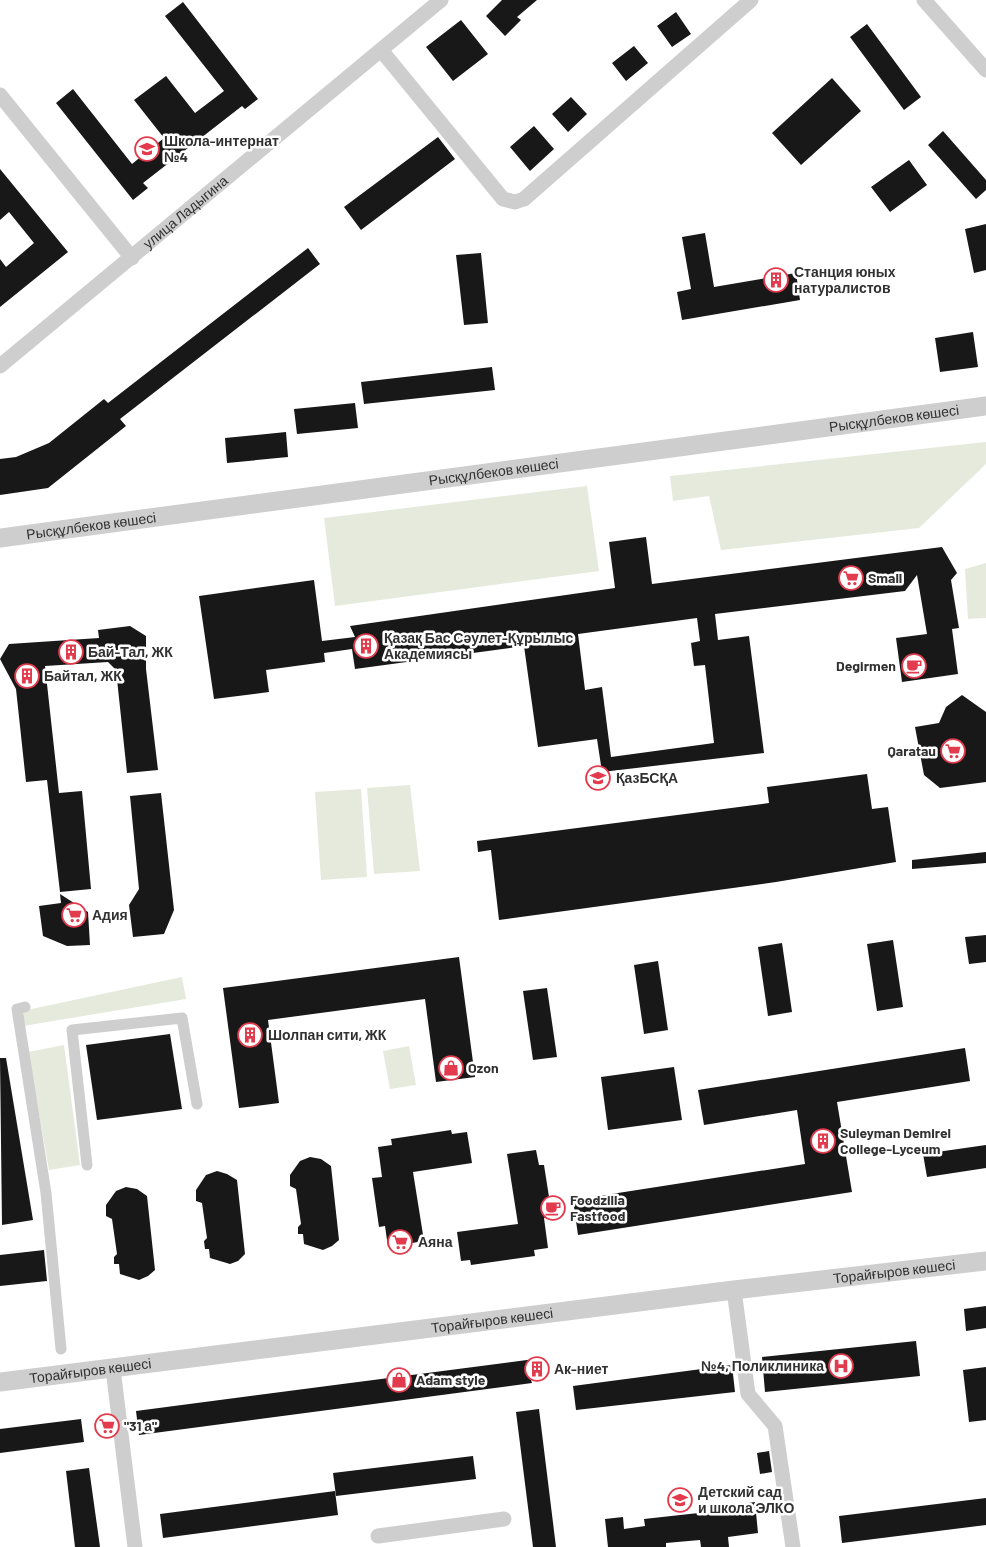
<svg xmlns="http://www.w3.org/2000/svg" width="986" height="1547" font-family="Barlow,sans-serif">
<rect width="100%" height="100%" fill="#fff"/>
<path fill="#e5eadd" d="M986,442V464L919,528L721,550L709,496L673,501L670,476Z
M587,486L599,571L335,606L324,518Z
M986,563V618L968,619L965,569Z
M410,785L420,871L374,874L367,788Z
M361,789L367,877L321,880L315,792Z
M182,977L186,999L23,1026L22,1011Z
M64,1045L80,1165L49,1170L28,1052Z
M409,1046L416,1085L390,1089L383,1051Z"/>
<path fill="#181818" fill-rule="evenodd" d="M502,0H537L517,17L521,20L505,36L486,16Z
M183,2L258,99L245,109L242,106L143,183L148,188L133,200L56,103L73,89L132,164L164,138L134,100L166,76L195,113L224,91L165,16Z
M676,12L691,34L672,47L657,26Z
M461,20L488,54L453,81L426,47Z
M867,24L921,97L904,110L850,37Z
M634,46L648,63L626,81L612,63Z
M832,78L861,111L801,165L772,133Z
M571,97L587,114L568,132L552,114Z
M534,126L554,149L530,171L510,147Z
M943,131L986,180V190L976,199L928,145Z
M438,137L455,159L361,230L344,207Z
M909,160L927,185L890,212L871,187Z
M0,169L68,252L0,307V259L6,267L34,243L9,212L0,220Z
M986,224V270L974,273L965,229Z
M705,233L714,287L796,273L800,300L682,320L677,292L691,289L682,237Z
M308,248L320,264L120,419L126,426L48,488L0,495V459L16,457L49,443L104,399L108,403Z
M481,253L488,323L464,325L456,255Z
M973,332L978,367L940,372L935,338Z
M492,367L495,390L364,404L361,382Z
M355,403L358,428L297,434L294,409Z
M286,432L288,457L227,463L225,438Z
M646,537L652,584L942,547L957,573L951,580L959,628L952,629L958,674L902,682L896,638L927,634L917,575L905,591L715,614L718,640L749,636L764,753L602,772L597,739L538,747L524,646L355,669L352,649L324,653L325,662L266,670L269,692L214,699L199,596L314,580L322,641L355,637L350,626L615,588L609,542ZM697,618L700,641L691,643L694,666L705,665L714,743L611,757L602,687L585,690L578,634Z
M130,626L146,636V669L158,770L127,773L116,670L108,662L45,666L59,793L82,791L91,889L60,892L47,780L26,782L16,689L0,659L9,644L99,638L98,630Z
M962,695L986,712V782L940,788L924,775L915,727L939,723L946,707Z
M867,774L872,809L888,807L896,862L776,882L499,920L491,850L478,852L477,841L769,803L767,787Z
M161,793L174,910L164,934L133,937L129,905L139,889L130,796Z
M986,852V863L912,869V860Z
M60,894L88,912L90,945L67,946L43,936L39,906L61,903Z
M986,935V962L969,964L965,937Z
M893,940L903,1007L877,1011L867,944Z
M782,943L792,1012L768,1016L758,947Z
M459,957L475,1077L436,1082L425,999L268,1020L279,1103L239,1108L223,988Z
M658,961L668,1030L644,1034L634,965Z
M547,988L557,1057L533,1060L523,991Z
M170,1034L182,1109L97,1120L86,1045Z
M965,1048L970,1081L837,1102L852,1192L578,1235L573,1200L805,1164L797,1110L704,1125L698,1090Z
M0,1058H6L33,1220L2,1225Z
M674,1067L682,1120L608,1130L601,1077Z
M451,1130L452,1134L467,1132L472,1163L413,1172L424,1241L388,1247L385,1226L379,1227L372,1178L382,1177L378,1147L392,1145L391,1139Z
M986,1145V1168L927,1177L923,1154Z
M536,1150L539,1165H544L552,1216L544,1218L548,1248L534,1250L535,1256L471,1265L470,1260L461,1261L457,1232L518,1224L507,1154Z
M310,1157L321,1159L331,1166L339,1240L332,1246L323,1250L304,1244L303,1234H298V1227L301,1224L296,1189L290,1186V1175L300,1161Z
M217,1171L227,1174L237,1180L245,1254L238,1261L230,1264L210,1258L209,1249H205L204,1241L207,1238L202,1203L196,1201V1190L206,1175Z
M126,1187L137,1189L147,1196L155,1270L148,1276L139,1280L120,1274L119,1264H114V1257L117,1254L112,1219L106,1216V1205L116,1191Z
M44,1250L47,1281L0,1286V1255Z
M986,1306V1328L966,1331L964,1309Z
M916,1341L920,1376L765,1392L762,1357Z
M542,1358L545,1378L531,1380L532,1383L139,1435L136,1411Z
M732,1365L735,1392L576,1410L573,1386Z
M986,1367V1420L969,1422L963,1370Z
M539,1409L556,1547H533L516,1412Z
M81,1419L84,1442L0,1453V1429Z
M769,1451L772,1472L760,1474L757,1453Z
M473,1456L476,1479L336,1496L333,1473Z
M89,1468L100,1547H75L66,1471Z
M335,1491L338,1515L163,1538L160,1514Z
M986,1498V1525L842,1543L839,1516Z
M755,1502L758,1533L728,1537L729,1547H701L700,1540L666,1543V1547H608L605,1519L623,1517L624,1529L645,1526L644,1519L735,1509L734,1505Z"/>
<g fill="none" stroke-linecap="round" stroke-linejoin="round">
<path stroke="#cecece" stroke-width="11" d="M25,1007L17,1009L46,1193L61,1349
M87,1165L72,1030L182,1018L197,1104"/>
<g stroke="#cecece" stroke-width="15">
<path d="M924,0L986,70"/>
<path d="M381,50L503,199L515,202L524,199L751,0"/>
<path d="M0,95L132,258"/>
<path id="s1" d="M0,366L441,0"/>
<path d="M734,1290L748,1394L775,1426L793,1547"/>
<path d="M113,1369L135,1547"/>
<path d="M378,1536L504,1519"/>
</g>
<g stroke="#cecece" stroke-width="19">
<path id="s2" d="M0,538L986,406"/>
<path id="s3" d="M0,1382L734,1290L986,1261"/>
</g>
</g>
<defs>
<g id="school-ring" transform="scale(1.25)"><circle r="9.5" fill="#fff" stroke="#e13b4d" stroke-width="1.5"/><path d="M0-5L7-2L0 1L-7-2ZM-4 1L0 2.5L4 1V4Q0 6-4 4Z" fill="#e13b4d"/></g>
<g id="building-ring" transform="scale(1.25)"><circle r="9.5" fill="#fff" stroke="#e13b4d" stroke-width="1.5"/><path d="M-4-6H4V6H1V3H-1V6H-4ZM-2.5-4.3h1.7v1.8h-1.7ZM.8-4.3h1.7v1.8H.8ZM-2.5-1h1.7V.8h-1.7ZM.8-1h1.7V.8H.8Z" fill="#e13b4d"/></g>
<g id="supermarket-ring" transform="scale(1.25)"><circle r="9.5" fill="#fff" stroke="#e13b4d" stroke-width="1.5"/><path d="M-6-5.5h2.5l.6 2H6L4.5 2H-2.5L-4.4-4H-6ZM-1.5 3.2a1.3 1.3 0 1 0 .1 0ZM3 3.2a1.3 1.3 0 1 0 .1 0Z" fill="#e13b4d"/></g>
<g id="cafe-ring" transform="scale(1.25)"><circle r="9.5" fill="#fff" stroke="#e13b4d" stroke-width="1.5"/><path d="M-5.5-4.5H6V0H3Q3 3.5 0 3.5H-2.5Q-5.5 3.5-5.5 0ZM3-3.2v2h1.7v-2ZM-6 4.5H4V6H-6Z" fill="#e13b4d"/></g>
<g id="university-ring" transform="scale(1.25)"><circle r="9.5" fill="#fff" stroke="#e13b4d" stroke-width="1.5"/><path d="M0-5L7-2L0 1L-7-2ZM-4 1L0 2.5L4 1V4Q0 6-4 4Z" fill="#e13b4d"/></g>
<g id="shop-ring" transform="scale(1.25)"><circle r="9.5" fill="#fff" stroke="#e13b4d" stroke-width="1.5"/><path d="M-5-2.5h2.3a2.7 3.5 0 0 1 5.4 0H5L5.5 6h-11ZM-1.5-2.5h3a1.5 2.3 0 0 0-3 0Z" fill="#e13b4d"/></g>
<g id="hospital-ring" transform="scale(1.25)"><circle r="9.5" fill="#fff" stroke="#e13b4d" stroke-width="1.5"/><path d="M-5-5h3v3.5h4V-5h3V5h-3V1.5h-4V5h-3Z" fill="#e13b4d"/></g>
</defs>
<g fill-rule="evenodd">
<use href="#school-ring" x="147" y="149"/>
<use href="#building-ring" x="776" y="280"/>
<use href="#supermarket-ring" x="851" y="578"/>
<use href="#building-ring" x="366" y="646"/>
<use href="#building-ring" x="71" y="652"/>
<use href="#cafe-ring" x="914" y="666"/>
<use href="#building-ring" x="27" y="676"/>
<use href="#supermarket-ring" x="953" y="751"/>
<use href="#university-ring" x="598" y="778"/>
<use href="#supermarket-ring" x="74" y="915"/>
<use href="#building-ring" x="250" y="1035"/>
<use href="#shop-ring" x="451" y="1068"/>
<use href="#building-ring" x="823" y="1141"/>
<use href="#cafe-ring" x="553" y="1208"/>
<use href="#supermarket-ring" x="400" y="1242"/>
<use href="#hospital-ring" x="841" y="1366"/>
<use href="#building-ring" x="537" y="1369"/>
<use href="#shop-ring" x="399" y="1380"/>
<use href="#supermarket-ring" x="107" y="1426"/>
<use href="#school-ring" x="680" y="1500"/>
</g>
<g text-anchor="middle" stroke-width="5" stroke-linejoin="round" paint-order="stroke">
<g font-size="14" font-weight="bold" fill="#313131" stroke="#fff" text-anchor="start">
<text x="164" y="146">Школа-интернат<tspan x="164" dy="16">№4</tspan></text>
<text x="794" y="277">Станция юных<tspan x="794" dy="16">натуралистов</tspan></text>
<text x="868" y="583">Small</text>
<text x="384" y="643">Қазақ Бас Сәулет-Құрылыс<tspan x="384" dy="16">Академиясы</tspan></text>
<text x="88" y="657">Бай-Тал, ЖК</text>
<text x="896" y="671" text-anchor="end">Degirmen</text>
<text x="44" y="681">Байтал, ЖК</text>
<text x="936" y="756" text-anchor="end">Qaratau</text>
<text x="616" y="783">ҚазБСҚА</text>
<text x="92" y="920">Адия</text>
<text x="268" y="1040">Шолпан сити, ЖК</text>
<text x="468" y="1073">Ozon</text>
<text x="840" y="1138">Suleyman Demirel<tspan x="840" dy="16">College-Lyceum</tspan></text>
<text x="570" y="1205">Foodzilla<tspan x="570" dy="16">Fastfood</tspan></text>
<text x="418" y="1247">Аяна</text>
<text x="824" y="1371" text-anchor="end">№4, Поликлиника</text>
<text x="554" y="1374">Ак-ниет</text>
<text x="416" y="1385">Adam style</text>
<text x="124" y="1431">"31 а"</text>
<text x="698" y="1497">Детский сад<tspan x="698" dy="16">и школа ЭЛКО</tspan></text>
</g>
<g font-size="14" fill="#313131" stroke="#fff">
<text dy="5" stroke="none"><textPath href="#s1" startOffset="241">улица Ладыгина</textPath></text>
<text dy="5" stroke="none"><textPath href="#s2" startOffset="902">Рысқұлбеков көшесі</textPath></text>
<text dy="5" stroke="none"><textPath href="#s2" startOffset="498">Рысқұлбеков көшесі</textPath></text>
<text dy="5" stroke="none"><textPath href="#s2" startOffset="92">Рысқұлбеков көшесі</textPath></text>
<text dy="5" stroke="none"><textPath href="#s3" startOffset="901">Торайғыров көшесі</textPath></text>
<text dy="5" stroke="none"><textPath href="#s3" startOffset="496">Торайғыров көшесі</textPath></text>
<text dy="5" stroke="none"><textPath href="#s3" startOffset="91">Торайғыров көшесі</textPath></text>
</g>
</g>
</svg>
